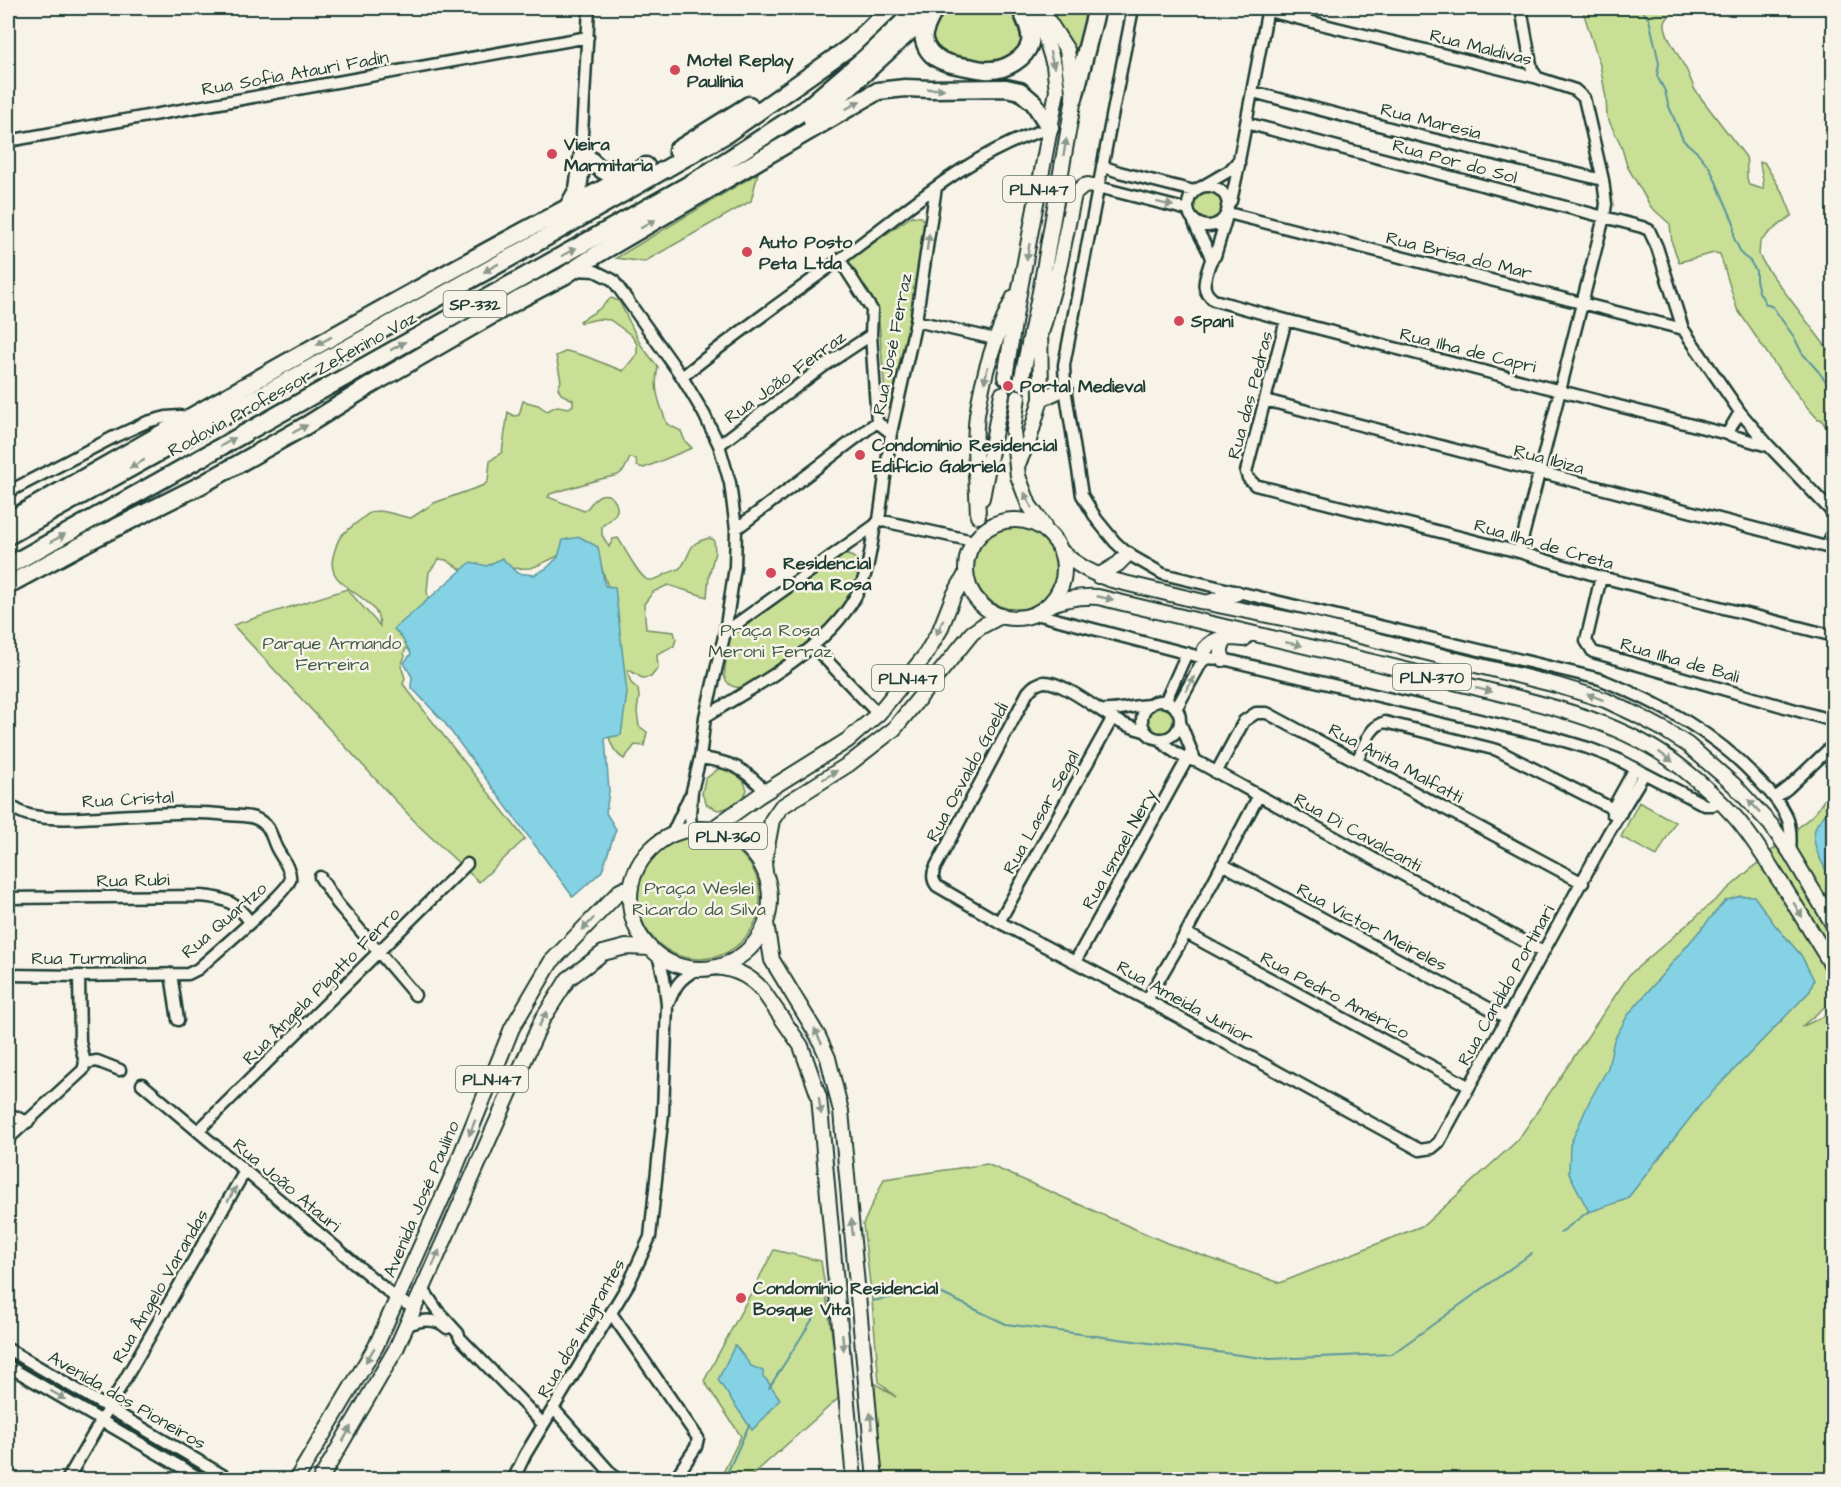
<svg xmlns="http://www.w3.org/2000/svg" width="1841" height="1487" font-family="'Architects Daughter',sans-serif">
<rect width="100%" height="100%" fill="#f7f3e8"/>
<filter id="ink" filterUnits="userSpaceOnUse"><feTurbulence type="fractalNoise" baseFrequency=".0167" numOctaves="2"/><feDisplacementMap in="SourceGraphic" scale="12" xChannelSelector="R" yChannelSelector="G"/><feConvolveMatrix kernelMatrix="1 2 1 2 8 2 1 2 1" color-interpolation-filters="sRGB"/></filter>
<g filter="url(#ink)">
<path fill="#c8df95" stroke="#748e64" stroke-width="1.5" d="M936,8H1013C1027,38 1028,43 1000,64L953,61L942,55L931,40Z
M1044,8H1089L1076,74Z
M1582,8H1679L1668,17L1665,22V27L1668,37L1687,71L1695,90L1746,157C1748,166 1745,177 1749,185L1763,189C1765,179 1760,171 1760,162H1764L1784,195L1792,215L1769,233L1760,242L1759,255L1766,267L1833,356V435L1827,429L1821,419H1818L1807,407L1778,369L1737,309L1720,254L1714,253L1679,262L1672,243L1670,224L1651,207L1627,166L1621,145L1607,117L1606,98L1600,65Z
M758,173L751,201L644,262L616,258Z
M1193 206a15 15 0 1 1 30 0a15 15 0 1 1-30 0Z
M912,216L921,217L926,223L920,279L893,406L888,409L885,395L878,309L848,264L851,259Z
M611,298L619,301L641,345L658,367C653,391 659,401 667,424L681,431L685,441L692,448L644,468L637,466L636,459L630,458L624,470L618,475L597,480L550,494L548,497L584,511C591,507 592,498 601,495C611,492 620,504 616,513C613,519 607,522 602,526V535L609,547L613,539L618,538C624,547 639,577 648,580C654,581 660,577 666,574C672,571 678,571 682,566C693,551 686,543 710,538L714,540L715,552L709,576L707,597L668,585L653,592L644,604L646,629L674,632L676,639L674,646L657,654L658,668L651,677L642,678L629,670L628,673L631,683L638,689L639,697L637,712L639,726L647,732L644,746L635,745L624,759C616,754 611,746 609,737L615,608L598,557L580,545C564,552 548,562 531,568L462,570L446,560L439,559L429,572L427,591L429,604L404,653L405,656L401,666L405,678L403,684L525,839L479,882L419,826L233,625L347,589L380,626C379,591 321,591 334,553C336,547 337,541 341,536C346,530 353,526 359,521C363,518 367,514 370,513C382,507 399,517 411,518L434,503L484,485L488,481L490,461L502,452L508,412L514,416L519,415L523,401L538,405L547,411L557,406L569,408L573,405V400L561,394L558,388L561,381L556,356L567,351L585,356L623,371L637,354V344L631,335L610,320L598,319L581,323L580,321L598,310Z
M973 566a43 43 0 1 1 86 0a43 43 0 1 1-86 0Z
M843,555C850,555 854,556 858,562C863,570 859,577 856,584C840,622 803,650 769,671C756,680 733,700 724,676L729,640L733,635Z
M1147 720a14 14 0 1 1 28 0a14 14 0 1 1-28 0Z
M721,767C736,771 742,773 747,790C742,802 731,808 718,810L707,805L702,794L705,779Z
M1833,787V1000L1801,1027L1833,1012V1479H875L867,1378L896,1397L879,1382L872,1301L863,1224L884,1179L987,1164L1167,1243L1280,1283L1424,1225L1518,1140L1629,975L1815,813Z
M1639,802L1675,822L1657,856L1621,837Z
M638 898a61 61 0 1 1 122 0a61 61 0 1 1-122 0Z
M774,1250L821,1261L841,1396L748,1479H720L741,1436L704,1381Z"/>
<path fill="#85d2e4" stroke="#5c969e" stroke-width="1.5" d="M580,537L598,547L605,586L615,587L627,693L621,735L605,738L609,791L606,813L616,829L602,871L573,897L444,722L411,687L412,677L404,663L411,654L402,638L394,629L471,562L487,566L502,558L517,573L534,575L547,568L558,557L563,540Z
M1833,806V883C1825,867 1807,843 1817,824C1821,818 1828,812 1833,806Z
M1740,896H1754L1775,925L1801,955L1814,980L1810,991L1701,1104L1627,1199L1589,1212L1569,1173L1570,1145L1590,1100L1608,1068L1614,1040L1628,1015L1725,901Z
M735,1345L751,1366L763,1371V1377L766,1379L780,1399L767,1415L752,1430L718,1380Z"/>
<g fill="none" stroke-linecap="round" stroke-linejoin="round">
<path stroke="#5c969e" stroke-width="2" d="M1642,8L1643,12L1649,19L1655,45L1659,63L1657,76L1665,91L1668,104L1683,140L1698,153L1710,168L1734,223V238L1742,255L1750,261L1756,271V280L1759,292L1766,304L1773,307L1777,313L1794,337L1802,353L1818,371L1834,392
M1560,1233L1589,1211
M872,1301L934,1290L1006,1324L1270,1359L1392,1354L1532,1253
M769,1388L817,1312
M724,1480L749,1425"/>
<g stroke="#1f3d34" stroke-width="15">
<path id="minor" d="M1133,8L1064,365L1065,388L1082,495L1097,520L1115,542L1128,554L1163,574L1600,679C1660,703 1718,734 1761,783C1772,794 1782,805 1788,820C1791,830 1791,841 1790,852
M1521,8L1532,70L1538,78
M1268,11L1538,78L1575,90L1584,98L1603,180L1606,204L1604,217L1519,552
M1253,92L1424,137L1603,180
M1246,123L1642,227L1649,230L1657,247L1683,329L1740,412L1769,446L1834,514
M8,141L588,37
M583,153L582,134L589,8
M1102,166L1119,172L1194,191
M1203,186L1229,171L1239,160
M1188 206a20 20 0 1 1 40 0a20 20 0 1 1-40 0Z
M1098,187L1188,210
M1227,206L1231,201L1239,165V160L1268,8
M1227,211L1232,214L1683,329
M1225,216L1226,219L1215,256C1210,260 1210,263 1208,269C1204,282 1201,291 1214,300L1286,320L1727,434
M1193,219C1197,234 1208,245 1211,259
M840,260L872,310L871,335L877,422
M574,270L595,271L613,280L682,377L704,414L719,445L730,483L736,529L735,567L725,632L705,717L700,758L692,791L690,814L691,830
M1286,320L1246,472L1248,478L1255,485L1519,552L1601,577L1834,636
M916,321L995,339
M682,377C732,336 786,299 839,260C907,211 968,152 1050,128
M1265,400L1826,547
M1740,412L1727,434L1768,446
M719,445L824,366L871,335
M8,492L114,437L147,422L166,417L180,416L189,418
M879,520L973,541
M736,529L877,422L891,433
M1834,531L1826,547L1834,549
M1601,577L1586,641L1593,652L1834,721
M1036,614L1204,658L1223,659L1551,737L1588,748L1617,759L1705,805H1713L1720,801
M725,632L875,525
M814,647L878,714
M1142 720a19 19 0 1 1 38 0a19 19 0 1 1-38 0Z
M1165,702L1187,653
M1176,709L1204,658
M1100,710C1118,712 1133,705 1150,705
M705,717C761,682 844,641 865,575C870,559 872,541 875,525L879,520L891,433L916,321L936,187
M1180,722L1194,757
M1144,731C1133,728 1124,725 1114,719C1098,710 1062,681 1044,682C1037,683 1032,687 1028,692L935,868C932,875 932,880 937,886L999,922L1147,1000L1420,1150L1432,1148L1439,1142L1609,832L1644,774
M1159,739C1170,750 1182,759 1198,762L1543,952
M700,758C732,762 744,768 766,792
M1357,761C1364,747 1369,726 1385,722L1497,750L1621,813
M1216,773L1244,721L1256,713H1267L1583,883
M1775,798L1788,788L1834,744
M8,803C16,811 28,816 40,817C60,820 80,818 100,817C142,815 186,810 228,815C240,816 254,815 263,823C271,828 272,839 276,847C280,856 292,869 290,880C287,893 212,956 198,969L188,974L79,976L8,975
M1612,813L1613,808L1635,768
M672,834L689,797
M1222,864L1507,1018
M320,877L337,903L415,995
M8,898L201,896C225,898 236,902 250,922
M999,922L1112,719
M1186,933L1468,1086
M1075,962L1191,752
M171,974L178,1020
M1147,1000L1186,933L1258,797
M669,1002C676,984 680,979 697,969
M85,1063L97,1061L120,1070
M142,1084L397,1299L414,1308
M8,1114L28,1122
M198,1131L467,864
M8,1139L83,1070L85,1063L80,1042L79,976
M423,1289L437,1310L458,1333L460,1338L543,1424
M611,1313L698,1438L696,1447L674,1480
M406,1326C419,1320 435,1317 447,1328
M8,1349L231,1480
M8,1366L203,1480
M553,1408L617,1480
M67,1480L245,1171
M513,1480L525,1455L629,1283L650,1237L663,1113L667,1005L664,978L658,955"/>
</g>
<g stroke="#1f3d34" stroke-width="18">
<path id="major" d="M1042,330L1059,268L1074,194L1084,186L1088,185L1098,187
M1005,377L1018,299L1057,91L1054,65L1043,30L1028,8
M1021,382L1041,287L1074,98L1067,50L1040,8
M1018,397L1013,431L1018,476L1029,505L1044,526
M1041,399L1065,388
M1017,466L1029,440L1041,399L1040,320
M982,498L1002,394
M978,516C977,483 973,448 977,415C983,373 996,334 1014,297
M966 569a49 49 0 1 1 98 0a49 49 0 1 1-98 0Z
M1061,551C1077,566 1092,574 1112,580L1208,603L1312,624L1556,685L1605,700L1635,714L1663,729L1688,745L1734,785L1771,825L1790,852L1834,926
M1098,576L1118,564L1128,554
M1210,602L1237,593
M1048,606C1065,598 1080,596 1098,597C1214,625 1331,651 1446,680C1526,701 1616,715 1682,768C1701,783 1719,799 1735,817C1750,834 1762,853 1774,872C1795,904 1814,936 1834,969
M1204,658L1205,649C1216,636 1228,637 1244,639
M1223,659C1219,650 1221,643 1229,637
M630 899a70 70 0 1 1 140 0a70 70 0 1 1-140 0Z
M711,830L760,795L848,740L878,714L924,657L940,630L953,597L966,574
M765,872L764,863L772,820L781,807L849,764L894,729L972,633L982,626L1001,616
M766,923L772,960L818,1036L828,1058L841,1111L875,1480
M716,967C735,969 751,976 763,991L801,1046L819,1097L854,1480
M296,1480L376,1346L453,1174L512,1028L551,962L620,891L631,886
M320,1480L396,1349L542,1020L568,979L603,953L626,947L650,948"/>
</g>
<g stroke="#1f3d34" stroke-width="21">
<path id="highway" d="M932,14C929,21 922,32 924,40C929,61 949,64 967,67C975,68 983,71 990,70C1005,70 1026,59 1030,43C1032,31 1025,18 1020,8
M1074,98L1097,8
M812,121L935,8
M677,150L749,105
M583,153C599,168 606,179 628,171
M568,207L578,189L583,153
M8,521C219,401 430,279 646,166
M8,536L524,250L725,135L850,47L891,8
M8,566L695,181L803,111L866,57L918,8
M8,585L95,538L201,485L307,425L371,385L520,299L564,276L598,254L878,91L905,88L932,89L1006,88L1020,91L1034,103L1050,128"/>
</g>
<use href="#minor" stroke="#f7f3e8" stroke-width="10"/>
<use href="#major" stroke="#f7f3e8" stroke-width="14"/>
<use href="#highway" stroke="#f7f3e8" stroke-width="16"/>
</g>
<defs><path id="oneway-solid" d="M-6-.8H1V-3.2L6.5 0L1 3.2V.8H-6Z" transform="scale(1.5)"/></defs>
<g fill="#8b988e">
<use href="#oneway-solid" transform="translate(1052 60) rotate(75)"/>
<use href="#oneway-solid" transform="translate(936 89)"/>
<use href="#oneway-solid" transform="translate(853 105) rotate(-30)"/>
<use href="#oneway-solid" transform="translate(1065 147) rotate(-80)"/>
<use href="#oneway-solid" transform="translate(1165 204) rotate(14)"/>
<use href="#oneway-solid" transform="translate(648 224) rotate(-30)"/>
<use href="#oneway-solid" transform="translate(928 242) rotate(-82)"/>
<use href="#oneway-solid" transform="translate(569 252) rotate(-29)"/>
<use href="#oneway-solid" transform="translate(1028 252) rotate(100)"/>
<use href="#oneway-solid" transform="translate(491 268) rotate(151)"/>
<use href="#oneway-solid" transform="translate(324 341) rotate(151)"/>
<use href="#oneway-solid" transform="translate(398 346) rotate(-29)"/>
<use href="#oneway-solid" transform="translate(986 375) rotate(102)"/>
<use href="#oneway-solid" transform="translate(300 429) rotate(-28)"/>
<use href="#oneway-solid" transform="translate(228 442) rotate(-30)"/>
<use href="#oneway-solid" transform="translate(137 464) rotate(151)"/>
<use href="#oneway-solid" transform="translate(1028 500) rotate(-116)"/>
<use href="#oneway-solid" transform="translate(58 538) rotate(-29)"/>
<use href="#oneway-solid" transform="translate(1105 598) rotate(12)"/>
<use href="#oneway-solid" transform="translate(940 627) rotate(115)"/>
<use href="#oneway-solid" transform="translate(1294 644) rotate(12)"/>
<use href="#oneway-solid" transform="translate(1190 684) rotate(-61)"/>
<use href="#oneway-solid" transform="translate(1484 690) rotate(14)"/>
<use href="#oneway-solid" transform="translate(1595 697) rotate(-160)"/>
<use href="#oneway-solid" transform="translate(1666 757) rotate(35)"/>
<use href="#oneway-solid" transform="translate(830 775) rotate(-32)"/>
<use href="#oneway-solid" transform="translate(1754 806) rotate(-133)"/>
<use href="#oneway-solid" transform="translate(1798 910) rotate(59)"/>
<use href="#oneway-solid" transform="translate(588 924) rotate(134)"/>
<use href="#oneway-solid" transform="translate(543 1019) rotate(-61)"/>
<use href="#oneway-solid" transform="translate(818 1036) rotate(-116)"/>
<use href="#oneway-solid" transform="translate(820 1106) rotate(82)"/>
<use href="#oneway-solid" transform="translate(472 1128) rotate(112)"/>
<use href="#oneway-solid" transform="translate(232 1194) rotate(-60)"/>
<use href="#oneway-solid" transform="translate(852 1227) rotate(-96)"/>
<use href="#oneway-solid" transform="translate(436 1258) rotate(-67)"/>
<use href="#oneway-solid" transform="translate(843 1342) rotate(85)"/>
<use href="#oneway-solid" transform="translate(370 1355) rotate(121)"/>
<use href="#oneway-solid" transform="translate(58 1395) rotate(30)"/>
<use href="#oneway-solid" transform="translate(871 1421) rotate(-95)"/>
<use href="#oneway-solid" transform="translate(347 1434) rotate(-61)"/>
</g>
</g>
<g fill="#d1495b" stroke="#f7f3e8" stroke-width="2">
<circle cx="675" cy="70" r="6"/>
<circle cx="552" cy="154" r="6"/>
<circle cx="747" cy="252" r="6"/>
<circle cx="1179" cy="321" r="6"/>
<circle cx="1008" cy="386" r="6"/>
<circle cx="860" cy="455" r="6"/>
<circle cx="771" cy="573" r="6"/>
<circle cx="741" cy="1298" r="6"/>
</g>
<g text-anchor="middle" stroke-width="5" stroke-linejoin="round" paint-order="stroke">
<g fill="#f7f3e8" stroke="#60746a" stroke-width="1.5">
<rect x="1003" y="176" width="72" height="26" rx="4.5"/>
<rect x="443.5" y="291" width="63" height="26" rx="4.5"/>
<rect x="1393" y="664" width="78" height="26" rx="4.5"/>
<rect x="872" y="665" width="72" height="26" rx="4.5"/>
<rect x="689" y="823" width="78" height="26" rx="4.5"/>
<rect x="456" y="1066" width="72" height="26" rx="4.5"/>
</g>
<g font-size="16" font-weight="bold" fill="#1f3d34">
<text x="1039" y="195">PLN-147</text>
<text x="475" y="310">SP-332</text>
<text x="1432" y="683">PLN-370</text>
<text x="908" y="684">PLN-147</text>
<text x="728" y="842">PLN-360</text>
<text x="492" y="1085">PLN-147</text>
</g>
<g font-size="18" fill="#1f3d34" stroke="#f7f3e8">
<text transform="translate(1481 47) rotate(14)" y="6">Rua Maldivas</text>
<text transform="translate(295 73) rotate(-10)" y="6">Rua Sofia Atauri Fadin</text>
<text transform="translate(1431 121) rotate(14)" y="6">Rua Maresia</text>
<text transform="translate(1455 161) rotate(15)" y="6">Rua Por do Sol</text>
<text transform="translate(1459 255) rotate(14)" y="6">Rua Brisa do Mar</text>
<text transform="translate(892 344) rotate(-79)" y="6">Rua José Ferraz</text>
<text transform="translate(1468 350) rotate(14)" y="6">Rua Ilha de Capri</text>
<text transform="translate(785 377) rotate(-36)" y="6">Rua João Ferraz</text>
<text transform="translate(292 384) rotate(-29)" y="6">Rodovia Professor Zeferino Vaz</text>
<text transform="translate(1250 395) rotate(-75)" y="6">Rua das Pedras</text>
<text transform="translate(1549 459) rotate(15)" y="6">Rua Ibiza</text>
<text transform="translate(1544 544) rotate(16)" y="6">Rua Ilha de Creta</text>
<text transform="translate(1680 660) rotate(16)" y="6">Rua Ilha de Bali</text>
<text transform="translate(1396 763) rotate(28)" y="6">Rua Anita Malfatti</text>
<text transform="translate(967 772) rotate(-62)" y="6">Rua Osvaldo Goeldi</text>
<text transform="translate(128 799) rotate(-3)" y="6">Rua Cristal</text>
<text transform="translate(1041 812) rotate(-61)" y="6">Rua Lasar Segal</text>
<text transform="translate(1358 832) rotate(29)" y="6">Rua Di Cavalcanti</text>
<text transform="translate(1119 849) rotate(-61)" y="6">Rua Ismael Nery</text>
<text transform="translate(133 880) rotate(-1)" y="6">Rua Rubi</text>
<text transform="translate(224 920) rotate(-41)" y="6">Rua Quartzo</text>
<text transform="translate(1372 927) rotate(28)" y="6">Rua Victor Meireles</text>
<text x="89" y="964">Rua Turmalina</text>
<text transform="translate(1506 985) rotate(-61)" y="6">Rua Candido Portinari</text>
<text transform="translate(321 986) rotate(-45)" y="6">Rua Ângela Pigatto Ferro</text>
<text transform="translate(1335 995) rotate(28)" y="6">Rua Pedro Américo</text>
<text transform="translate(1185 1002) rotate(29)" y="6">Rua Ameida Junior</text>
<text transform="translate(287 1185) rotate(40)" y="6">Rua João Atauri</text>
<text transform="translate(421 1199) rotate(-67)" y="6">Avenida José Paulino</text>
<text transform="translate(160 1286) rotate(-60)" y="6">Rua Ângelo Varandas</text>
<text transform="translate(581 1328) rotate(-60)" y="6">Rua dos Imigrantes</text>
<text transform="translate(127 1400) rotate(30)" y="6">Avenida dos Pioneiros</text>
</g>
<g font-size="18" font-weight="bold" fill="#1f3d34" stroke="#f7f3e8" text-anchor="start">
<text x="687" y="66">Motel Replay<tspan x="687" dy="21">Paulínia</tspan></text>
<text x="564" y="150">Vieira<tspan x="564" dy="21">Marmitaria</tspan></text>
<text x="759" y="248">Auto Posto<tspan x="759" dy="21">Peta Ltda</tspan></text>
<text x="1191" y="327">Spani</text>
<text x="1020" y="392">Portal Medieval</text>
<text x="872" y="451">Condomínio Residencial<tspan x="872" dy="21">Edifício Gabriela</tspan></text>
<text x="783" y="569">Residencial<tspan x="783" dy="21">Dona Rosa</tspan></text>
<text x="753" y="1294">Condomínio Residencial<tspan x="753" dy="21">Bosque Vita</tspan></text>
</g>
<g font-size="18" fill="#415d47" stroke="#f7f3e8">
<text x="770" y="636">Praça Rosa<tspan x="770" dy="21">Meroni Ferraz</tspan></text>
<text x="332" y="649">Parque Armando<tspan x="332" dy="21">Ferreira</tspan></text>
<text x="699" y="894">Praça Weslei<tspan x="699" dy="21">Ricardo da Silva</tspan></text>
</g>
</g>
<rect width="1841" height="1487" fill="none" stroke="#f7f3e8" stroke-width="30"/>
<rect x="15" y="15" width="1811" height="1457" fill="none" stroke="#1f3d34" stroke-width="2" filter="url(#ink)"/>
</svg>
